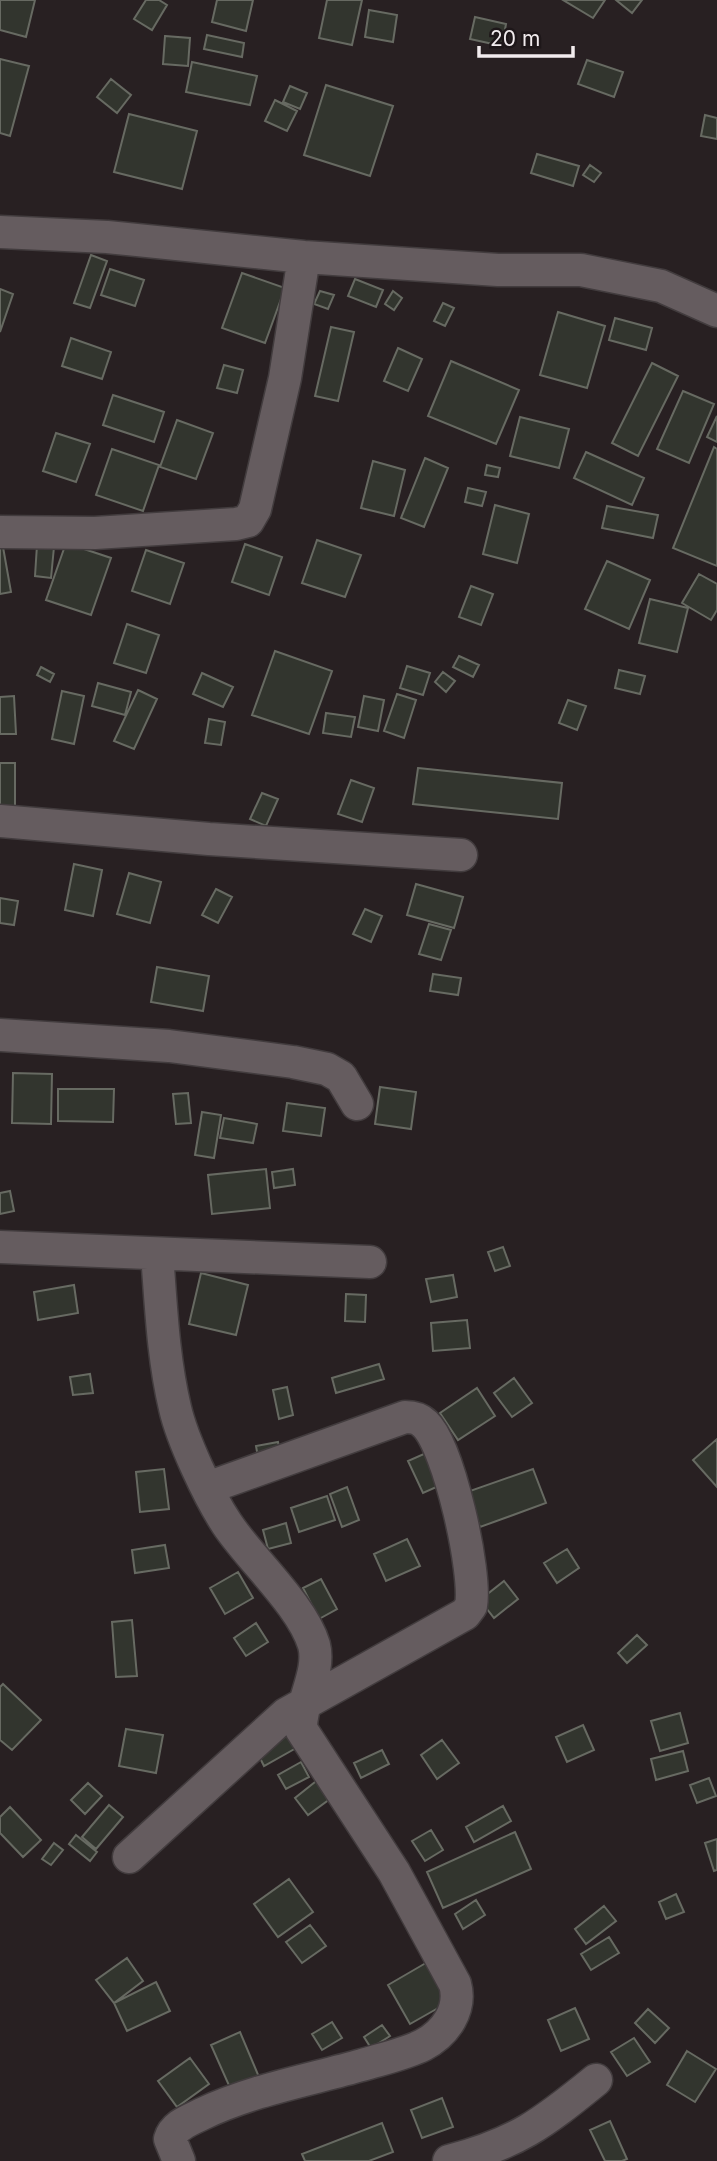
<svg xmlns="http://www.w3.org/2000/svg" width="717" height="2161" font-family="Inter,sans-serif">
<rect width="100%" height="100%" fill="#282022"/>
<path fill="#32352e" stroke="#676a62" stroke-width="2" d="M0,0H35L26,37L0,30Z
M146,0H159L167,5L152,30L134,19Z
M217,0H253L246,31L212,22Z
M327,0H362L352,45L319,38Z
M563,0H605L593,18Z
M616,0H642L632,13Z
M369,10L397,15L393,42L365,37Z
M475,17L506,24L502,46L470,39Z
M207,35L244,43L242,57L204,49Z
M165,36L190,38L188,66L163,64Z
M0,59L29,66L10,136L0,133Z
M587,60L623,72L614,97L578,84Z
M192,62L257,76L250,105L186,92Z
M111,79L131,95L117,113L97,97Z
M326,85L393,106L370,176L304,155Z
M290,86L307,93L300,109L283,102Z
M275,100L297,111L287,131L265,121Z
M129,114L197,131L182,189L114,172Z
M705,115L717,118V139L701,136Z
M537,154L579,166L573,186L531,173Z
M590,165L601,173L594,182L583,175Z
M91,255L107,261L90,308L74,303Z
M110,269L144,280L135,306L101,295Z
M242,273L285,288L265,343L222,328Z
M355,279L383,290L376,307L348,296Z
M0,289L13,294L0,332Z
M320,291L334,295L328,309L314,304Z
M393,291L402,298L394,310L385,304Z
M443,303L454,308L445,326L434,321Z
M558,312L605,326L587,388L540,375Z
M615,318L652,328L646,350L609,340Z
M331,327L354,332L338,401L315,396Z
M71,338L111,352L102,379L62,366Z
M398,348L422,359L408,391L384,381Z
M451,361L519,390L496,444L428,416Z
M652,363L678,376L638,456L612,443Z
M224,365L243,370L237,393L217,388Z
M683,391L714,404L689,463L657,449Z
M113,395L164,412L154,442L103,425Z
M717,416V442L707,437Z
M520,417L569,429L559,468L510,456Z
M177,420L213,433L196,479L160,467Z
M56,433L90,444L76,482L43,471Z
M714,447L717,449V566L673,548Z
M112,449L159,465L143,511L96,495Z
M586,452L644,478L632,505L574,478Z
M425,458L448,468L424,527L401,518Z
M373,461L405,470L394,516L361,508Z
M487,465L500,468L498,477L485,475Z
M468,488L486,492L482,506L465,502Z
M495,505L529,514L517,563L483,554Z
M607,506L658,515L653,538L602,528Z
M317,540L361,555L345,597L302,583Z
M66,543L111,558L91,615L46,600Z
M245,544L282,557L269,595L232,582Z
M37,545L54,547L51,578L35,576Z
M3,547L11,592L0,594V548Z
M146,550L184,563L170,604L132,591Z
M607,561L650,580L629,629L585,609Z
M699,574L717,584V610L711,620L682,603Z
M471,586L493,594L481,625L459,617Z
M650,599L688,608L677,652L639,643Z
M127,624L159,635L146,673L114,663Z
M275,651L332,671L309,734L252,715Z
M459,656L479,665L473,677L453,667Z
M407,666L430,673L423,695L400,688Z
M41,667L54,674L50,682L37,675Z
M619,670L645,676L640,694L615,688Z
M443,672L455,681L446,692L435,682Z
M202,673L233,687L223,707L193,694Z
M98,683L131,692L125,715L92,706Z
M138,690L157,699L134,749L114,741Z
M62,691L84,696L74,744L52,739Z
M397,694L416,700L404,738L384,731Z
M14,696L16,734H0V697Z
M364,696L384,700L378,731L358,727Z
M568,700L586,706L577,730L559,723Z
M326,713L355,717L351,737L323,733Z
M209,719L225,722L221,745L205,743Z
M0,763H15V824H0Z
M418,768L562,783L558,819L413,804Z
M351,780L374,788L362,822L338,814Z
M262,793L278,799L266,826L250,819Z
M74,864L102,870L93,916L65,910Z
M129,873L161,882L150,923L117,914Z
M416,884L463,897L454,928L407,915Z
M216,889L232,897L218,923L202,915Z
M0,898L18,901L14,925L0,923Z
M365,909L382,916L371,942L353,934Z
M429,924L451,930L441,960L419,954Z
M157,967L209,976L203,1011L151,1002Z
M433,974L461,978L458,995L430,991Z
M13,1073L52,1074L51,1124L12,1123Z
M380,1087L416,1092L411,1129L375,1124Z
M58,1089H114L113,1122L58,1121Z
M188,1093L191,1123L176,1124L173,1094Z
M287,1103L325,1108L321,1136L283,1131Z
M202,1112L221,1115L214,1158L195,1155Z
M224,1118L257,1124L253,1143L220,1138Z
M266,1169L270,1208L212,1214L208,1175Z
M293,1169L295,1185L274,1188L272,1172Z
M10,1191L14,1211L0,1214V1193Z
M503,1247L510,1266L495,1271L488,1252Z
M201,1273L248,1285L236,1335L189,1324Z
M453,1275L457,1297L431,1302L426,1279Z
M74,1285L78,1313L38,1320L34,1292Z
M346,1294L366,1295L365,1322L345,1321Z
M467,1320L470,1348L433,1351L431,1323Z
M379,1364L384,1379L336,1393L332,1378Z
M90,1374L93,1393L73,1395L70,1377Z
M514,1378L532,1403L512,1417L494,1393Z
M287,1387L293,1415L279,1419L273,1390Z
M477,1388L495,1416L458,1440L440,1413Z
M717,1439V1487L693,1460Z
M278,1442L281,1459L259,1463L256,1446Z
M444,1445L459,1477L423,1493L408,1461Z
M164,1469L169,1509L140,1512L136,1472Z
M533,1469L546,1503L480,1527L467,1492Z
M347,1487L359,1520L342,1527L330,1494Z
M327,1496L335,1520L299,1532L291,1508Z
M286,1523L291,1543L268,1549L263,1530Z
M407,1539L420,1566L386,1581L374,1554Z
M165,1545L169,1568L135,1573L132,1550Z
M567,1549L579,1568L557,1583L544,1563Z
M238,1572L253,1598L225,1614L210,1588Z
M321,1579L337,1609L319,1619L303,1588Z
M504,1581L518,1599L494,1618L480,1600Z
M132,1620L137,1676L116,1677L112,1622Z
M256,1623L268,1642L246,1656L234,1638Z
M637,1635L647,1645L627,1663L618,1653Z
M3,1684L41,1720L12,1750L0,1740V1687Z
M680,1713L688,1743L660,1751L651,1721Z
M583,1725L594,1750L567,1762L556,1737Z
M126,1729L163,1735L156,1773L119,1766Z
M290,1734L298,1747L264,1766L257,1752Z
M442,1740L459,1763L437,1779L421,1755Z
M382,1750L389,1764L361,1778L354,1763Z
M683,1751L688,1771L656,1780L651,1759Z
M301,1762L309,1777L286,1789L278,1775Z
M320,1778L334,1796L308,1815L295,1798Z
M709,1778L716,1796L697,1803L690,1785Z
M88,1783L102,1796L85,1814L71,1800Z
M109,1805L123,1817L96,1849L82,1837Z
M503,1806L511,1821L474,1842L466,1827Z
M10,1807L41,1840L23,1857L0,1833V1817Z
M431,1830L443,1850L425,1861L412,1841Z
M515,1832L531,1869L443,1908L427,1872Z
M76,1835L97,1852L90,1861L69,1844Z
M717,1839V1870L714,1871L705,1843Z
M54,1843L63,1850L51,1865L42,1859Z
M289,1879L313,1912L278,1937L254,1904Z
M676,1894L684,1912L666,1919L659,1902Z
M476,1900L485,1915L463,1929L455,1914Z
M604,1906L616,1921L586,1944L575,1929Z
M310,1925L326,1946L302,1963L286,1942Z
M609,1937L619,1953L591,1970L581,1954Z
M127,1958L143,1981L114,2003L96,1980Z
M431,1960L454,1999L410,2024L388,1985Z
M156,1982L170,2011L127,2031L114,2003Z
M575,2008L589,2039L561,2051L548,2020Z
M648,2009L669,2028L655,2043L635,2023Z
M332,2022L342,2038L322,2050L312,2034Z
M382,2025L390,2036L371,2048L364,2037Z
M240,2032L259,2077L231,2090L211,2045Z
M634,2038L650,2062L627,2076L611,2052Z
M687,2051L716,2069L695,2102L667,2085Z
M190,2058L209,2084L177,2107L158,2081Z
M442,2098L453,2127L422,2138L411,2110Z
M610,2121L627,2159L622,2161H605L590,2130Z
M382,2123L393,2152L369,2161H305L302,2154Z"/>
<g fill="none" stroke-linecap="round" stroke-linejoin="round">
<g stroke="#423c3e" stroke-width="35">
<path id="minor" d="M0,232L107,237L304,257L498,270H581L661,286L717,311
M0,532L95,533L236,524L248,521L255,509L285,378L304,257
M0,821L209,839L461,855
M0,1035L169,1046L293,1062L327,1069L341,1077L357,1104
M0,1247L370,1262
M157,1254C161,1305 163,1358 175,1408C182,1439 209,1497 227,1524C251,1560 302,1605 314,1645C321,1672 300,1702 301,1729L394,1872L455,1984C462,2009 446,2033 423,2045C405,2054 382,2059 362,2065C309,2080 252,2090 202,2114C190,2120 174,2125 170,2139L179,2161
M129,1857L286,1714L465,1614L471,1606C477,1573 449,1447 425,1424C419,1418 413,1417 405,1417L207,1488
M449,2161C517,2143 542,2124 596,2080"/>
</g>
<use href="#minor" stroke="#655c5f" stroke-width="32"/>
</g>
<path d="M479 46v10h94v-10" fill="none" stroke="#f2ecee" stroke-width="3.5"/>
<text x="490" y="46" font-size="21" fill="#f2ecee" stroke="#1e1719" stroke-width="5" paint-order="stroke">20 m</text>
</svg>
